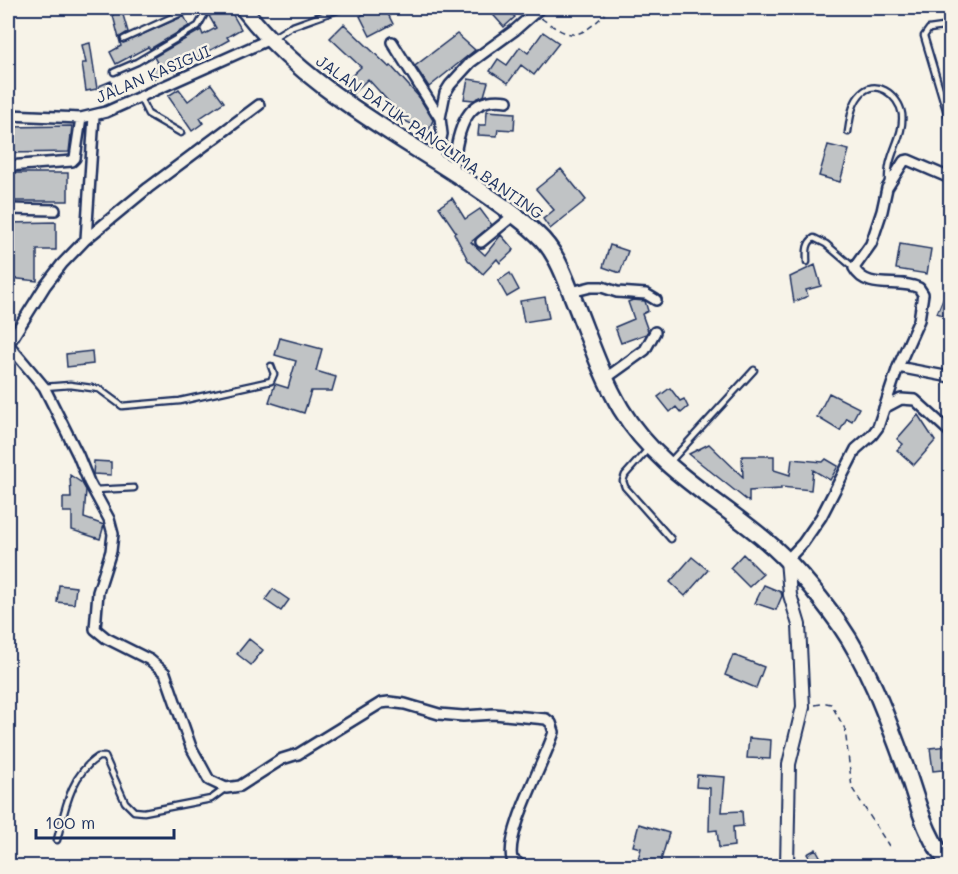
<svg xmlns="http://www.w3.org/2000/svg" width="958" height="874" font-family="Mali,sans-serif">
<rect width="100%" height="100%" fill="#f7f3e8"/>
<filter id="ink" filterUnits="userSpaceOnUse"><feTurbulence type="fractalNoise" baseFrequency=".0167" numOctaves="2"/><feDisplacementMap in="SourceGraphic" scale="12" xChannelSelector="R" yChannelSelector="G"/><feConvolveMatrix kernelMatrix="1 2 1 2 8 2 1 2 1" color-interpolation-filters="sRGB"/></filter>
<g filter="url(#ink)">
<path fill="#c0c3c5" stroke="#1b2f5e" stroke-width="1.5" d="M111,8H121L128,32L120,37V41L123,43L184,16L189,26L150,49L148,47L116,64L110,52L121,46Z
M224,8H229L241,29L227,37L229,40L180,67L178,64L153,79L149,72L159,66L154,57L201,30L203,35L216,28L209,16Z
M376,8H385L393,24L370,36L360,16Z
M487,8H506L515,17L504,27Z
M344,24L389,67L391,66L419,97L433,120L428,132L407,122L368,79L352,94L343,84L361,67L330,38Z
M543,32L559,43L534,75L521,65L508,83L490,71L498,59L507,65L520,47L528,53Z
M457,34L475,50L429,87L415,66Z
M90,43L97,89L86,91L82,63H86L82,45Z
M468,79L488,82L484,96L474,100L464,99Z
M111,81L115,90L103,96L99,86Z
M211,84L224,102L200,118L203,123L192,131L168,96L179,89L188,101Z
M487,111L515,113L514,130L498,129L497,136L478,135L479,125H486Z
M72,126L69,152L8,153V127Z
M828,145L849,150L840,182L819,176Z
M561,169L586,200L550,229L543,219L554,210L536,189Z
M8,173H68V201H8Z
M452,198L465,219L480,209L492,225L471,242L485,255L501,235L514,250L500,263L497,259L483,274L468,260L454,233L456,232L439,207Z
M56,222V250H37V281L10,278V273H8V223Z
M900,244L931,249L927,274L896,269Z
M610,245L628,251L620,273L603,267Z
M815,265L821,286L806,290L808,296L794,302L790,277Z
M510,273L519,290L507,297L498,281Z
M950,282H951V318L937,313Z
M545,297L549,318L524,322L520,301Z
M633,300L645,301L648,311L642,314L648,331L646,334L621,343L615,327L634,319L628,302Z
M280,338L322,349L316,371L336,377L332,391H311L304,413L269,402L275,384L288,388L296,361L275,355Z
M92,351L93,364L67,367L66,354Z
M670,388L680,401L684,399L688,407L681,413L676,407L670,412L658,397Z
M829,393L859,408L852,421L847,418L840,431L817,417Z
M918,415L935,441L914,465L897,450L903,444L897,439Z
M709,444L743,477L742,456H774V470L790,475L792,459L823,462L826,459L838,466L830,480L813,470L811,490L781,487V489L749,491V502L689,454Z
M94,461L111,462V475L93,474Z
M70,475L82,483L86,490L84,518L104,525L100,539L72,530V512H63V498H71Z
M743,554L763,574L749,587L730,568Z
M692,557L708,570L685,596L670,582Z
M59,585L76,587L74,604L57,602Z
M764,585L781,592L782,596L776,610L755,603Z
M273,589L289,600L281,611L265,600Z
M249,639L263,650L251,665L237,654Z
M733,655L764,667L756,688L725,675Z
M749,738L771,740L770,759L747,758Z
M948,746L951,769L933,771L930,748Z
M697,775L725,777L722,812L742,811L743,826L733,827L734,846L719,848L717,830L709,831L710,788L696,787Z
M639,824L669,833L659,867H636L641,848L633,846Z
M816,849L826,867H800L811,860L807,854Z"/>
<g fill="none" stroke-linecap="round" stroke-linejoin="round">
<g stroke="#1b2f5e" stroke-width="9">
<path id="service" d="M950,26L929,29L924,36L950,123
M274,37L290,27L343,8
M124,39L192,8
M114,72L137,62L198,26L208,8
M140,98L148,114L181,133
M848,132C850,120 851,106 859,96C874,76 899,95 902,114C904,130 895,145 891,159C888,167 888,175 888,183
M807,262C807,253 805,244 814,238L826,244L854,268
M44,387L70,385L99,389L122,406L180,401L271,381L274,374L271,366
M649,448L625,475L623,481L625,487L671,539
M670,462L754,370
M94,490L134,488
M57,840C65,810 70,775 98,757H105L125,802L134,811L144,812L211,799L226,788"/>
</g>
<g stroke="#1b2f5e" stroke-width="14">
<path id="minor" d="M392,42L440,118
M8,115L81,118L106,112L270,39
M432,159L440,143L442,134L440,118L445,93L450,85L471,62L515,30L540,8
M8,166L72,161L75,158L81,118
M452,172C458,139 460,94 507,101
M8,209L55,210
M86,239L94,116
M481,242L514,215
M571,292L591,287H602L617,292L646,294L656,300
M8,344L44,387L78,455L89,482L109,519L113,534L111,551L98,592L95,629L106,638L150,660L165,673L191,747L202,767L209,780L226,788L240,786L282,759L298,754L381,703L389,702L405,704L439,714L463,716L494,714L546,719L551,723L554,732C545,761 505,833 512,859L522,866
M8,345L45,286L62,264L86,239L148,188L259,105
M898,367L950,377
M606,378L645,350L655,332
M884,408L901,399L915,400L950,432
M787,560L803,543L821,517L856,449L872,435L878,427L898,367L919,320L923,294L919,288C899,278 867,292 854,268L871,244L882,211L887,188L904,161L908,160L950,178"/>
</g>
<g stroke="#1b2f5e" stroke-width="16">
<path id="tertiary" d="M787,560L790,595L799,625L803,707L789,764L787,866"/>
</g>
<g stroke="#1b2f5e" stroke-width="20">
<path id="primary" d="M243,8C300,82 382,126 459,176C485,194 514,212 537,234C556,251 564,275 573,298C588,335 601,375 621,409C655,466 715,498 764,539C794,564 818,594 840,625C869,667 887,718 905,766C916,795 926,843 950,863"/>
</g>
<path stroke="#1b2f5e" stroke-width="1.5" stroke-dasharray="6 4.5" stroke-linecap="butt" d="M541,18C571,40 578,40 605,14
M815,705L826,703L831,704L845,729L852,788L889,846"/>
<use href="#service" stroke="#f7f3e8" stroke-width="4.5"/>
<use href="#minor" stroke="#f7f3e8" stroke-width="9"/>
<use href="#tertiary" stroke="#f7f3e8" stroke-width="12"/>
<use href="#primary" stroke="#f7f3e8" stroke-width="15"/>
</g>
</g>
<g text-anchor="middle" stroke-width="5" stroke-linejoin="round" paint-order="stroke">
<g font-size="16" fill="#1b2f5e" stroke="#f7f3e8">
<text transform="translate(153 74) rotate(-23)" y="6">JALAN KASIGUI</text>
<text transform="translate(430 137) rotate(35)" y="6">JALAN DATUK PANGLIMA BANTING</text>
</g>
</g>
<rect width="958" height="874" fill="none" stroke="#f7f3e8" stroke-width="30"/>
<rect x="15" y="15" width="928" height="844" fill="none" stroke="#1b2f5e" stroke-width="2" filter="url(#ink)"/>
<path d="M36 829v9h138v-9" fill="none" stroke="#1b2f5e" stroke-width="3"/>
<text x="45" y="829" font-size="18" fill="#1b2f5e" stroke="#f7f3e8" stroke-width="4.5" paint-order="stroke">100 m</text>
</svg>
